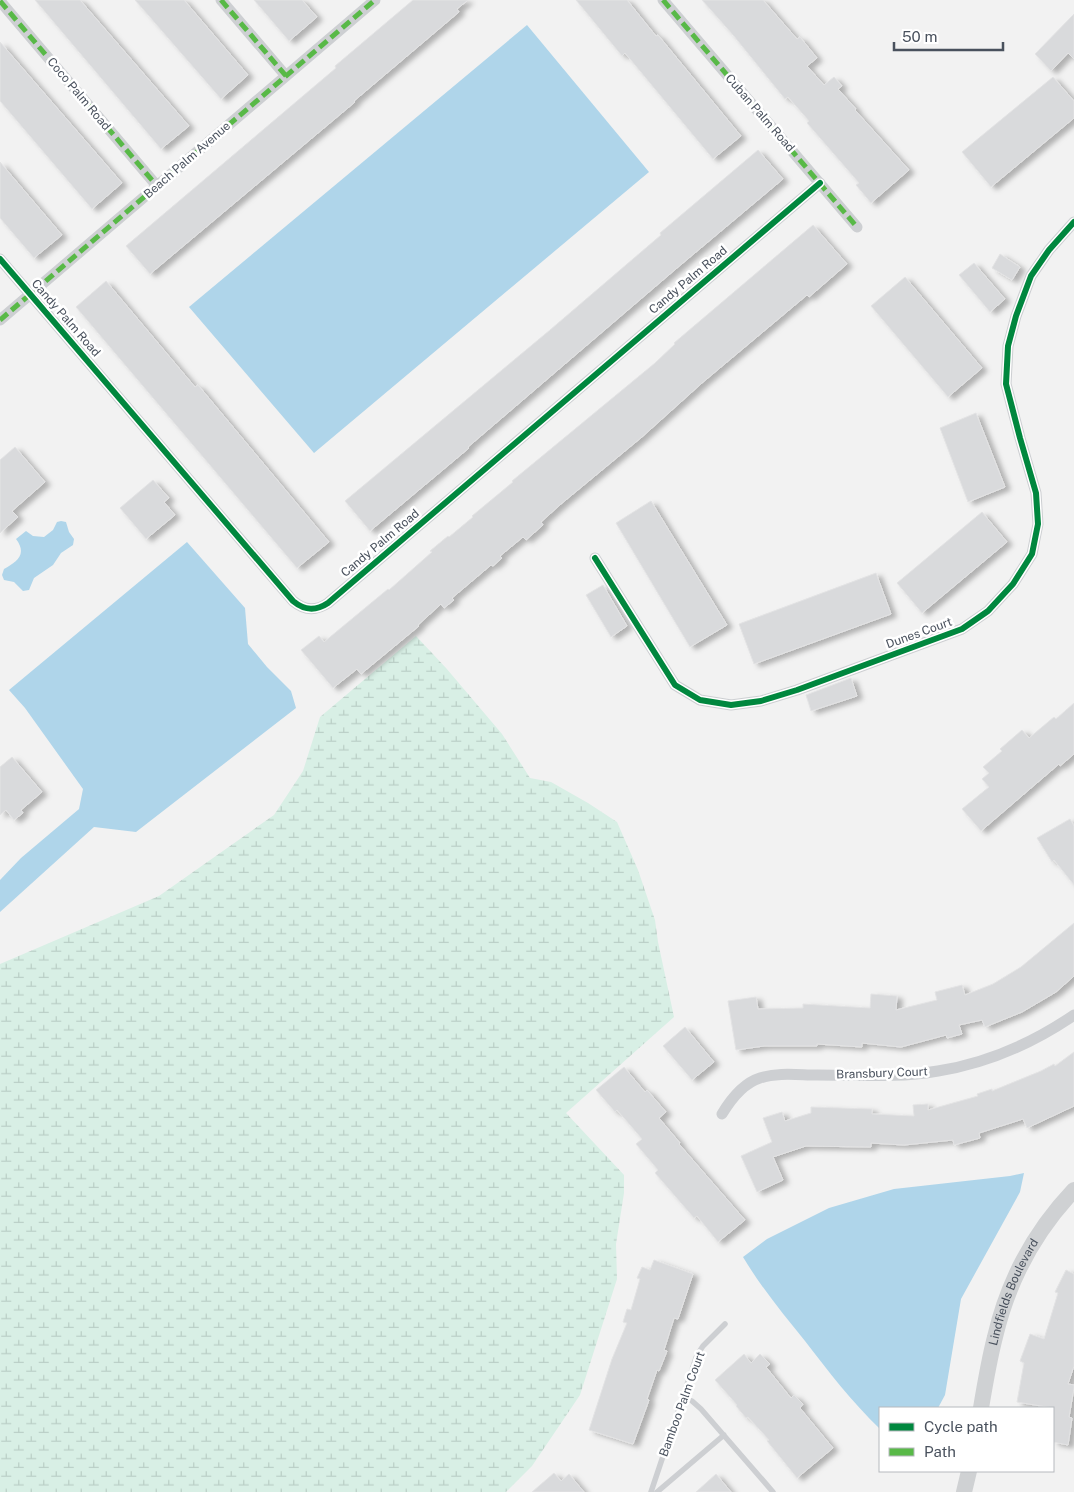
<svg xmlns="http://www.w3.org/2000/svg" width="1074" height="1492" font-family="'Public Sans',sans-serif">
<defs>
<pattern id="wetland-marsh" width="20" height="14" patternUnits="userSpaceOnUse" patternTransform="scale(1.25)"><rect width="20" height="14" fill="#d8efe5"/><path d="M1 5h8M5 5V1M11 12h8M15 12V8" fill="none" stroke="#bbcfc7"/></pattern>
<filter id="shadow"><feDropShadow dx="5.5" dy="3" stdDeviation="2.5" flood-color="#0004"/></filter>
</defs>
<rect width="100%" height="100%" fill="#f2f2f2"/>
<path fill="url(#wetland-marsh)" d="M416,636L446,668L502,734L530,778L551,782L588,803L617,822L638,870L655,920L658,942L674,1017L566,1113L624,1175V1193L616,1244L617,1279L580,1395L532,1466L506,1492H0V964L159,896L274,815L303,771L320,717Z"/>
<path fill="#afd5ea" d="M527,25L649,172L314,453L189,307Z
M61,521L66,522L69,532L74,539L73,545L61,553L53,565L34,578L29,590L23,591L14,582L4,580L2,575L4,569C16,562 28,555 16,539L26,531L33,536L44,537L53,530L57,522Z
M187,542L245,608L248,644L267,667L291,691L296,708L136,832L94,827L0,912V880L21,858L79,809L83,789L25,708L9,690Z
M1024,1173L1020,1192L961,1299L945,1395L938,1408H880V1429C852,1402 828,1371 805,1341C783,1314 761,1287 743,1257L767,1239L829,1208L894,1189L1010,1176Z"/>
<path fill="#d9dadc" stroke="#e3e3e4" filter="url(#shadow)" d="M35,0H80L189,126L161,149Z
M135,0H184L248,75L221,99Z
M254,0H302L317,17L289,41Z
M413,0H468L457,9L459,12L354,101L355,102L150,274L126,246L336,68L335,66Z
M576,0H627L656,36L658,35L741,136L713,159L625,53L622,56Z
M702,0H763L797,39L800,37L817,58L807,66L824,85L834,77L842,86L838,89L856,109L855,110L909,170L871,203L856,185L859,183L807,123L809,121L788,97L785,99L733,35Z
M1074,14V59L1068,53L1051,71L1035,54Z
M0,42L122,183L92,209L0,101Z
M1053,77L1074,101V118L991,187L962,152Z
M758,150L783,179L677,268L468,447L469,448L370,531L345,501L550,330L661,235L660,233Z
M0,162L62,235L34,258L0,218Z
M813,225L847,264L809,297L807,295L702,383L642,437L561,504L541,522L543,525L526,540L523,537L500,556L502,558L493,566L491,565L452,598L454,600L444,608L441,604L418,625L419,626L361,674L357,669L333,688L301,650L319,636L324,642L388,589L389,590L432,552L430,551L448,536L449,537L473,517L472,516L513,482L512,481L655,363L675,344L674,343Z
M1000,254L1020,267L1012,280L992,268Z
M974,263L1005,299L990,312L959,275Z
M905,277L982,368L948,397L871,306Z
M106,281L195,387L198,385L329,542L297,568L76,307Z
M976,413L1005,487L968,502L940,428Z
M15,447L45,482L12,511L18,517L0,533V460Z
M153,480L169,498L164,502L175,515L146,539L120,508Z
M651,501L727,625L690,647L616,523Z
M982,512L1007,542L922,613L897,583Z
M876,573L891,614L754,664L739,624Z
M603,585L627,626L611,637L586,595Z
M851,678L857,696L811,711L806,695Z
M1074,703V754L1060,766L1059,764L981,831L962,809L989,787L982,779L989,773L983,767L1002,751L1000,749L1022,730L1029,738L1054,717L1056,719Z
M12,757L42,792L21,810L23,813L14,820L6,810L0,815V767Z
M1070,819L1074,826V885L1054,860L1052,862L1037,838Z
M1074,923V976L1056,992L1022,1012L985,1027L982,1020L959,1025L962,1034L947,1038L946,1035L901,1047L862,1043V1047L817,1044V1046H764L736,1050L728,1001L756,997L758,1009L803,1008V1004L870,1008L871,994L897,996L896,1010L937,1000L935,992L962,985L965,995L993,984L1021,967Z
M685,1027L714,1062L692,1080L663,1046Z
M1074,1052V1106L1027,1128L1023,1119L979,1133L980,1138L954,1145L953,1140L904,1145L871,1143V1147L806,1146L773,1157L783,1180L757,1192L741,1156L772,1142L763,1118L782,1112L785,1121L811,1113V1107L872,1109V1114L914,1116L913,1105L928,1104V1110L978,1096L977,1094L992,1089V1091L1041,1071L1054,1064L1055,1066Z
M624,1067L645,1092L647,1090L666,1112L659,1118L680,1143L679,1144L745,1220L718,1242L697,1216L694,1218L655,1173L658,1170L636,1144L642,1139L617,1110L615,1112L596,1090Z
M654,1260L693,1274L678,1319L674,1318L664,1350L667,1351L659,1371L657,1370L647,1399L649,1400L633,1444L589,1430L612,1359L627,1323L623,1322L627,1309L631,1310L640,1279L637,1278L642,1267L650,1270Z
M1066,1270L1074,1274V1366L1068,1384L1074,1385V1388L1069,1417L1072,1418L1068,1445L1053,1442V1408L1017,1402L1024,1363L1020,1361L1030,1334L1044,1339L1058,1293L1055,1292Z
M744,1354L751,1363L760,1354L770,1364L766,1367L791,1398L794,1395L803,1404L800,1408L833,1448L797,1478L767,1441L769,1440L748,1417L746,1418L736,1406L737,1405L715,1380Z
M554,1473L561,1481L569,1474L584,1492H532Z
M716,1474L731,1492H696Z"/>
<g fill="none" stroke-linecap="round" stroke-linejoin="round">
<path stroke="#cdcfd2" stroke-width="5.5" d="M683,1398L692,1401L701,1409L773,1492
M651,1492L697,1355L703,1346L725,1324
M657,1492L724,1435"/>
<path stroke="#cdcfd2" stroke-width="11" d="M221,0L286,76
M663,0L857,227
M0,1L157,186
M0,259L293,601C305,611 316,611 328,603L820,183
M0,320L375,0
M595,558L675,685L700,700L731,705L761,701L797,690L962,629L988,611L1013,584L1032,554L1038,524L1036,493L1020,438L1006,384L1008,346L1016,316L1031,276L1049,250L1074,222
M722,1114C731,1099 744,1083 760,1078C778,1072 799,1075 817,1075C858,1075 898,1078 938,1071C988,1063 1033,1043 1074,1015"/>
<g stroke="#cfd1d3" stroke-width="16">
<path id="s1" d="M981,1408C985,1384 989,1360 995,1337C1008,1281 1035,1231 1074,1190"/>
<path d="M964,1492L969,1471"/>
</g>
<path stroke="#58b947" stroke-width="5" stroke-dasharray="10 5" stroke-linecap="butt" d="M221,0L286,76
M663,0L857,227
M0,1L157,186
M0,320L375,0"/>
<g stroke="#fff" stroke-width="9">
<path id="cycleway" d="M0,259L293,601C305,611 316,611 328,603L820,183
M595,558L675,685L700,700L731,705L761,701L797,690L962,629L988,611L1013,584L1032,554L1038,524L1036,493L1020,438L1006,384L1008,346L1016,316L1031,276L1049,250L1074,222"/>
</g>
<use href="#cycleway" stroke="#00873e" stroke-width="6"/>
</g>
<g text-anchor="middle" stroke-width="5" stroke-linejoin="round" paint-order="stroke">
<g font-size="12" fill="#49515d" stroke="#fff">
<text transform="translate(79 94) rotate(50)" y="4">Coco Palm Road</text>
<text transform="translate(760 113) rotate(49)" y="4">Cuban Palm Road</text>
<text transform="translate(187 160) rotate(-41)" y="4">Beach Palm Avenue</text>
<text transform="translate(688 280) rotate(-40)" y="4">Candy Palm Road</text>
<text transform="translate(66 318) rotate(49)" y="4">Candy Palm Road</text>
<text transform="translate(380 543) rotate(-40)" y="4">Candy Palm Road</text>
<text transform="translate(919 633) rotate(-20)" y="4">Dunes Court</text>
<text transform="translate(882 1073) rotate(-2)" y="4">Bransbury Court</text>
<text dy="4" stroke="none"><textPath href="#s1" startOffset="121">Lindfields Boulevard</textPath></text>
<text transform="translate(682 1404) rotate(-70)" y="4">Bamboo Palm Court</text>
</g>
</g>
<rect x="879" y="1407" width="175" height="65" fill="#ffffff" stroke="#b6b9be"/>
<rect x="889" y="1423" width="25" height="8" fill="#00873e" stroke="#b6b9be"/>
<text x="924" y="1432" font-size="15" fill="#49515d">Cycle path</text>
<rect x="889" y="1448" width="25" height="8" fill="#58b947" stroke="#b6b9be"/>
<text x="924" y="1457" font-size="15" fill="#49515d">Path</text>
<path d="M894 42v8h109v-8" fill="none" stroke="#49515d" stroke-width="2.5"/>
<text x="902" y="42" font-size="15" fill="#49515d" stroke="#ffffff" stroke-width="4" paint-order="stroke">50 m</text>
</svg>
